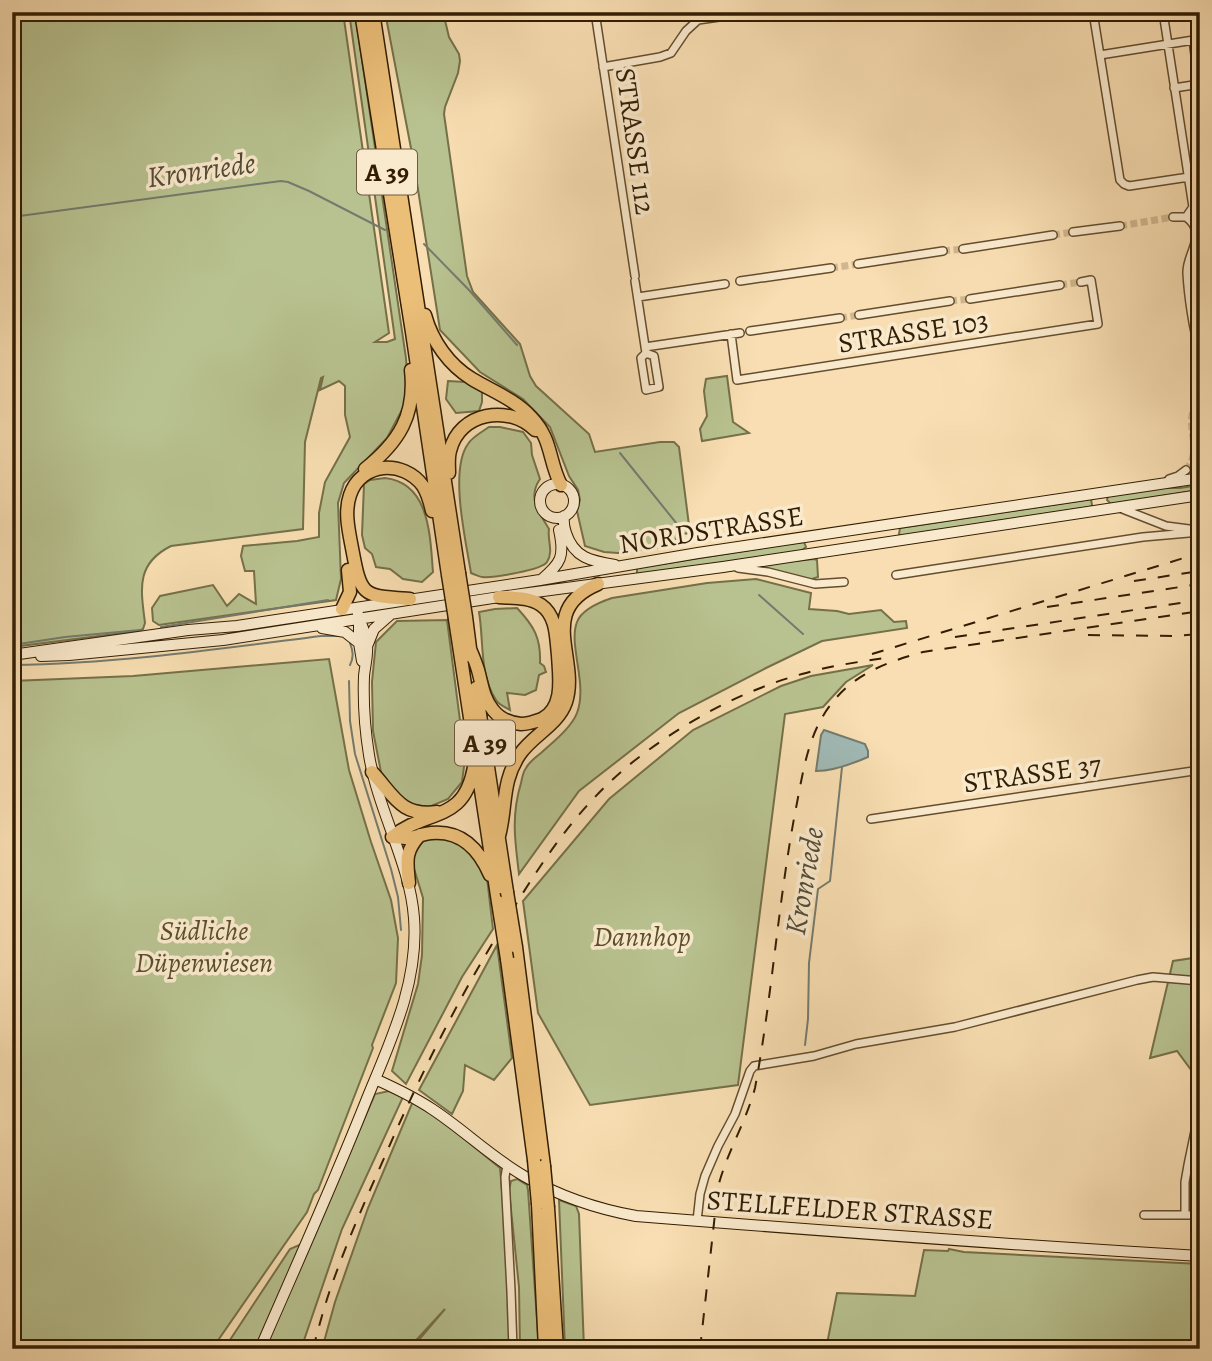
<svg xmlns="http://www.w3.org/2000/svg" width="1212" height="1361" font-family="Alegreya,serif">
<rect width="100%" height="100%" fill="#f8deb2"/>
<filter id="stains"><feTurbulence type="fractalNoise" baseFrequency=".00286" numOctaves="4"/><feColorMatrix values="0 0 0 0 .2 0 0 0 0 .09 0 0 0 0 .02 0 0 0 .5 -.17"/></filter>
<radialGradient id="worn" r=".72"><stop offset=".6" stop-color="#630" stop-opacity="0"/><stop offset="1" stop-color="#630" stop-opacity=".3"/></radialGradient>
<path fill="#b8c290" stroke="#757049" stroke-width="2" d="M12,12H343L389,333L375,342H387L395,339L349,12H355L406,358L408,389L404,406L387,438L344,483L338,503L341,579L336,600L159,625L153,621L152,608L160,596L213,585L227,606L239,594L256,604L254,571H245L241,556L243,546L297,541L319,537V513L325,482L350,437L345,415V386L339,381L320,390L323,377L321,378L305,442L303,529L171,546C135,564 141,590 145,623L143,629L139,631L12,647Z
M385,12H443L449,37L459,54L460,61L458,73L445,107L444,114L467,276L473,292L520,344L530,376L536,386L589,434L595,452L660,442H674L679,447L690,533L683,534L667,546L618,553L604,552L585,546L577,511L580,500L578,490L569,476L550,427L523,399L480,372L440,330L414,164Z
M727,376L733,422L749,433L702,441L700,429L707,416L704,391L706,379Z
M448,381L465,382L482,392V402L479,411L456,413L446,399Z
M489,427H500L523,432L531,443L532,455L540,479C527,498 539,512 549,529C547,540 554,551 547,562C542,570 493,578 482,577C481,577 473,574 471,573C466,542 449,470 468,444C472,437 482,432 489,427Z
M385,478C430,483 430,536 433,572L422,582L403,579L390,569L376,567L372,554L365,548L362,535L364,484L370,480Z
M1200,485V490L1111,504L1107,500L1108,496L1158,488H1180Z
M1091,499L1092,505L1090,507L901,536L899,534L900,528Z
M804,542L806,547L801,551L637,575V568L794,543Z
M814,559L817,560L818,577L809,580L763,568L762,565L765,564Z
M756,579L811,593L809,609L837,611L849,614L881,610L894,622L906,621L907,628L822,641L766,668L679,713L579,791L519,874C515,841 511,816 521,783C522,778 523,772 526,768C529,762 536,757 541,753C553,742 571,728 577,713C588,684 568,645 577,622C582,609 600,602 612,598L707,583Z
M517,608C534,626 541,638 540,663L544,666L546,672L539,675L536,690L525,695L507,693L510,710C505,707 499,705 496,700C479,674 484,641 479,612L495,609Z
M447,620L465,759L462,782L448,799L429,807L408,804L392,790L381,772L373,731L372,682L376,642L397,621Z
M329,659L349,770L371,842L391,900L398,938L396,983L372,1045L373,1048L318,1190L314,1194L307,1212L212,1349H12V681L133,676Z
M873,665L846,682L823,707L785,714L738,1085L590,1105L538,1013L523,901L609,799L693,730L781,686L811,676Z
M441,837L466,845L487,878L493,929L462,977L406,1084L392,1071L418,984L422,955L423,898L412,862L414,848L421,841L430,838Z
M497,945L512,1058L494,1080L465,1065L463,1091L452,1114L419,1090Z
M1200,957V1082L1177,1051L1150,1058L1173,961Z
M389,1091L403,1097L342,1229L301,1349H224L290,1249L311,1240L375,1094Z
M413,1101L440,1119L500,1168L508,1258L510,1349H411L445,1309L408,1349H322L335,1302L368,1208Z
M517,1179L527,1185L528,1190L539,1349H520L519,1287L509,1190L511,1181Z
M559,1200L576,1206L579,1214L584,1349H565Z
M949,1249L964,1252L1200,1264V1349H826L837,1293L915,1296L924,1250L948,1251Z"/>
<path fill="#a0bab6" stroke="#747b6e" stroke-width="2" d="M824,730L865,744L868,751V757C852,764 833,771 816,771L821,735Z"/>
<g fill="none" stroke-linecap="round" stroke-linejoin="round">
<path stroke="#747b6e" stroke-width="2" d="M12,217L281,181L288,182L309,191L385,230
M424,244L469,290L517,345
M620,453L681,529
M759,595L803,634
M161,627L328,600
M350,643C353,651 354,657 350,665
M12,645L65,637L140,630
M12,665C116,664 219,649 321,636H338
M349,681L350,721L355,754L391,869L398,897L401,930
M805,1045L808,1019L809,963L818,889L830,881L842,767"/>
<path stroke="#d0b78f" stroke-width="7" stroke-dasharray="7 3.5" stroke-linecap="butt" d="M1120,226L1173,217
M1053,235L1073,232
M943,251L963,249
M831,268L858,264
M1060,285L1081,282
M950,301L970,299
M840,318L859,315
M1186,470C1206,445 1179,425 1200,398"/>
<g stroke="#644d2e" stroke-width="10">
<path id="street" d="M595,12L635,276
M1093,12L1120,180L1124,184L1129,186L1189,177
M1163,12L1193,207L1186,217
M1193,40L1199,84
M1100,55L1200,39
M603,67L660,57L671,53L686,31L698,20L719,17V12
M1174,88L1200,84
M1173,217H1186
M1186,217C1209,234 1186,253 1187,273C1188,292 1193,332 1200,350
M1073,232L1120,226
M963,249L1053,235
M858,264L943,251
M635,281L646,353L641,358L646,390L659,387L654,356L646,353
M740,281L831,268
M638,297L725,284
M970,299L1060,285
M859,315L950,301
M750,331L840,318
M731,334L737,380L1098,324L1091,280L1081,282
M645,347L740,333
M1169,479L1178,476L1186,470
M1120,508L1166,526L1189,529
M738,568L768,572L815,584L844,582
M896,575L1143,537L1200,532
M871,819L1200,770
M507,1165L505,1177L511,1291L513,1349
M1144,1215H1200
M1185,1215V1182L1188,1165L1200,1107
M697,1221L700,1194L705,1176L718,1146L735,1114L750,1071L754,1066L814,1056L856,1044L955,1027L1137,980L1153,977L1200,981"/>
</g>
<g stroke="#321d02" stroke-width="12">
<path id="secondary" d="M540 501a17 17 0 1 1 34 0a17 17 0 1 1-34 0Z
M564,516C563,523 564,527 566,533C574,558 591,561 615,565
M541,580C561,563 565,557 559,530
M359,624V643L362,661
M322,628L345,632L359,643
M368,644L374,629L390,615
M12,655L188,630L237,626L540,580L698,553L1200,478
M41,656L69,655L223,640L499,597L723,567L1200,495
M375,1079C395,1088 414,1097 432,1109C464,1130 491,1157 524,1176C559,1196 597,1209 636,1216C824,1231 1012,1245 1200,1256
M260,1349C296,1266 333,1184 366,1101C390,1042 419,983 414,918C410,863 378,811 369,755C365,730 363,702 364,676C365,666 368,655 367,645C367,634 361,625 358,614"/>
</g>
<g stroke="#321d02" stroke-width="15">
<path id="highway" d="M361,12L412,332L448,575
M373,12L459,573
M425,315C432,341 449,365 472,379C492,391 514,399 531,417C553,440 548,460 561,485
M365,469C399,442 416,415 411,370
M449,473C449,466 448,458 450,451C459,412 509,404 535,430
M410,599C362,596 361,597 352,548C349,532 344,512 350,495C361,462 403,459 423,486C428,494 430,502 432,511
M342,609L350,592L348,570
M466,617L471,656
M455,619L498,902
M470,649C473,656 476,663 478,670C482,684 483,698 493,710C500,719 510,723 521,724C529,724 534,722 542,719C565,707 559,676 558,655C556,638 557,616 541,605C529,597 513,598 499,597
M476,688L507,892
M372,772C393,794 400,817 437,812
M499,836C507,806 501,782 520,754C533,735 558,725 566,702C580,659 536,610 598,584
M392,837C427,808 464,824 474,767
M392,837C397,837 403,838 409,838C416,837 423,834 431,833C461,830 479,849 490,875
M409,883C407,862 404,852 420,835
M516,947L544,1166
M507,959L534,1160
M538,1204L545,1349
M548,1208L557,1349"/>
</g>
<use href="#street" stroke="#faeacd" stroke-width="7"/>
<use href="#secondary" stroke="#faeacd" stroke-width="10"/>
<use href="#highway" stroke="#ecbf79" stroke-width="12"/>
<path stroke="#321d02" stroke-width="2" stroke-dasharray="12 12" stroke-linecap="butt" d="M1134,581L1200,571
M1047,607L1200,584
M1088,635L1176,636L1200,634
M955,637L1200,600
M872,654L1200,553
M313,1349C318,1330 323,1311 329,1293C345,1246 365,1201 385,1156C418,1080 455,1005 498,934C536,870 575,808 634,761C684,722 741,691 802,674C829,666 858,662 885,658
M700,1349L718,1187C727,1152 746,1122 755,1088C772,997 778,904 795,813C803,774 807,734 832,703C855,673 888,662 923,652L1200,611"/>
<g stroke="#321d02" stroke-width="15" stroke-linecap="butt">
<path id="highway-bridge" d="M459,573L466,617
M448,575L455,619
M507,892L516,947
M498,902L507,959
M534,1160L538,1204
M544,1166L548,1208"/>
</g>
<use href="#highway-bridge" stroke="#ecbf79" stroke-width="12"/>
</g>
<g text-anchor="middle" stroke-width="7" stroke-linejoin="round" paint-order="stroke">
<g fill="#faeacd" stroke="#6e5a3f" stroke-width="2">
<rect x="357" y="149.5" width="60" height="45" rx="5"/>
<rect x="455" y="720.5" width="60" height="45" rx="5"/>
</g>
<g font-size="26" font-weight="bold" fill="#321d02">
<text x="387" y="181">A 39</text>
<text x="485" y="752">A 39</text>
</g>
<g font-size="28" fill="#321d02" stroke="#faeacd">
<text transform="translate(636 141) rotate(82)" y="10">STRASSE 112</text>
<text transform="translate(913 331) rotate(-9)" y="10">STRASSE 103</text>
<text transform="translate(711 529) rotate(-9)" y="10">NORDSTRASSE</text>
<text transform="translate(1032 773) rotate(-8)" y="10">STRASSE 37</text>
<text transform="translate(850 1209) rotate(4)" y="10">STELLFELDER STRASSE</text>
</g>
<g font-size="28" font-style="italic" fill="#5a4f2d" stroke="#faeacd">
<text x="204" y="940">Südliche<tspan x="204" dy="32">Düpenwiesen</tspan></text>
<text x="642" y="946">Dannhop</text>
</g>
<g font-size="30" font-style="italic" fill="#534c38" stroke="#faeacd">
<text transform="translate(201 170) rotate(-8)" y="10">Kronriede</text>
<text transform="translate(804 881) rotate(-80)" y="10">Kronriede</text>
</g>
</g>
<rect width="1212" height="1361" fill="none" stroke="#f8deb2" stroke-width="42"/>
<rect x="14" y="14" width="1184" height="1333" fill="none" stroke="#321d02" stroke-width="3.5"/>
<rect x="21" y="21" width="1170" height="1319" fill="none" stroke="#321d02" stroke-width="2"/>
<rect width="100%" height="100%" filter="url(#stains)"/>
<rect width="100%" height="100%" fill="url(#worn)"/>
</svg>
